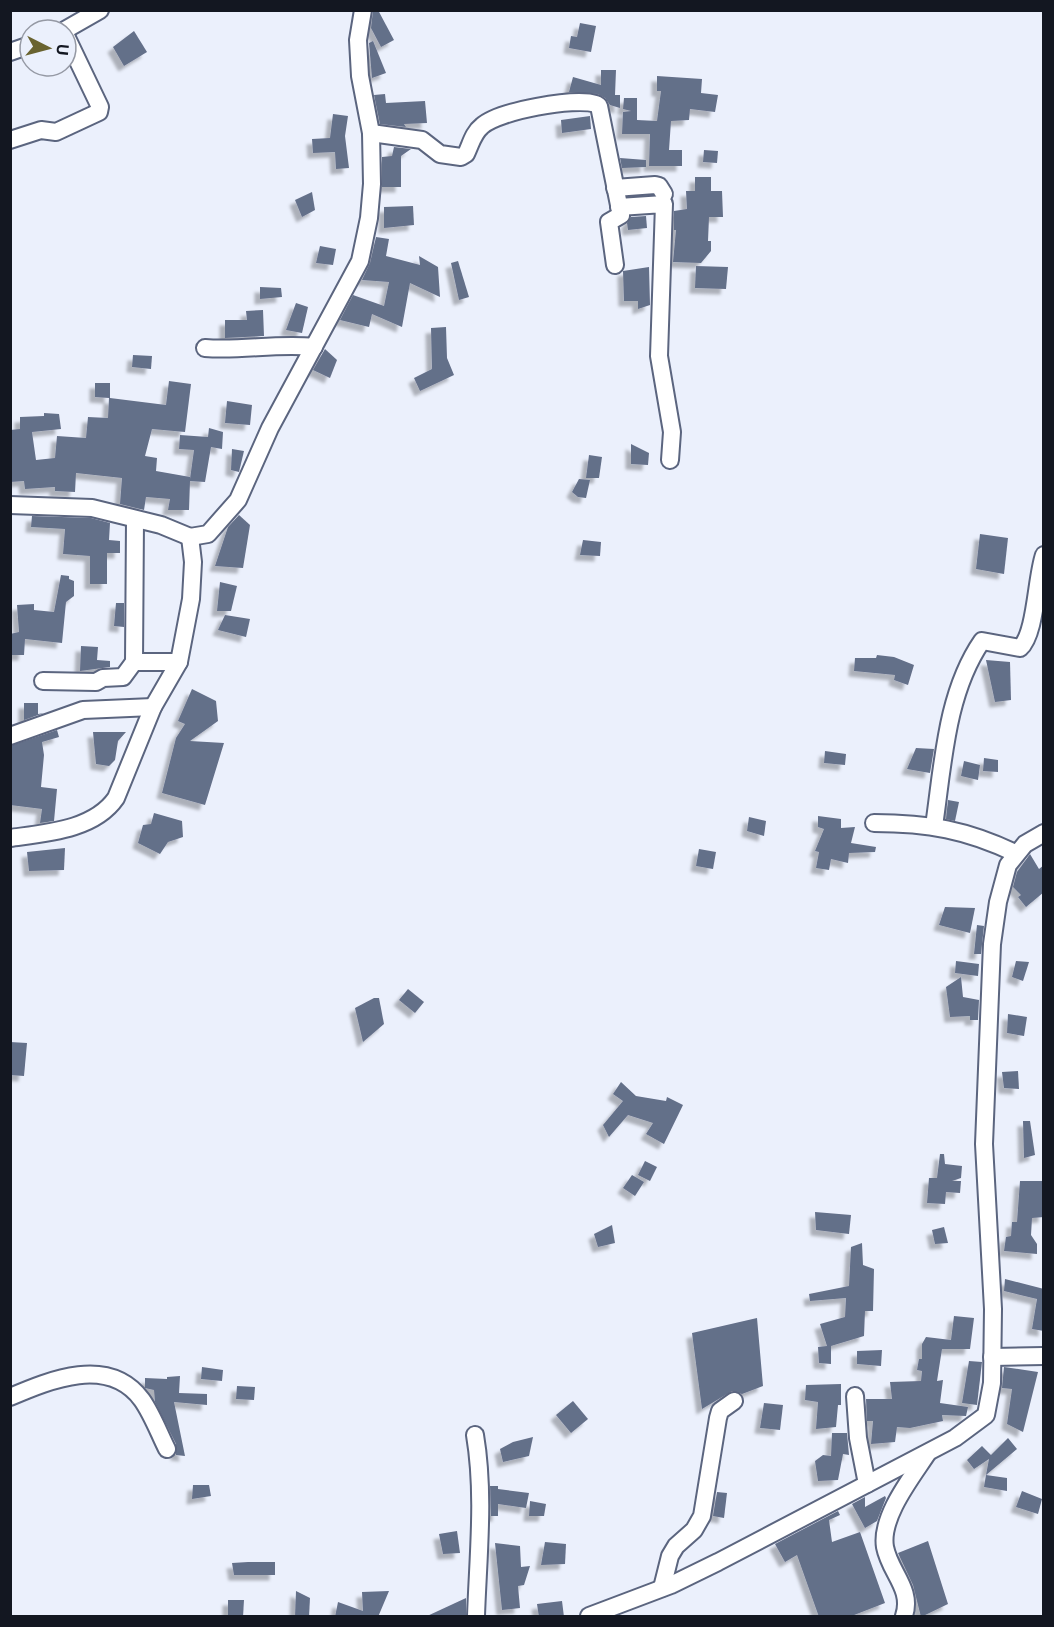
<svg xmlns="http://www.w3.org/2000/svg" width="1054" height="1627" font-family="'Public Sans',sans-serif">
	<defs>
		<filter id="shadow"><feDropShadow dx="-5.5" dy="5.5" stdDeviation="1.5" flood-color="#0004"/></filter>
	</defs>
	<rect width="100%" height="100%" fill="#ebf0fc"/>
	<g fill="#646f89" filter="url(#shadow)">
		<polygon points="373,10 378,10 394,40 381,47 371,28"/>
		<polygon points="580,23 596,26 591,52 569,48 571,36 577,37"/>
		<polygon points="134,31 147,52 124,66 113,47"/>
		<polygon points="373,41 386,73 372,78 369,43"/>
		<polygon points="601,70 616,70 615,95 620,95 620,108 610,105 605,98 598,94 569,92 573,77 601,85"/>
		<polygon points="657,76 702,79 701,93 718,95 715,112 690,109 689,120 671,121 669,150 682,150 682,166 649,166 650,134 622,134 623,112 631,111 623,109 624,98 637,98 637,120 657,121 661,91 657,91"/>
		<polygon points="385,94 386,103 425,101 427,123 404,124 406,127 380,124 374,95"/>
		<polygon points="333,114 348,116 345,136 349,168 336,169 335,152 313,153 312,139 330,138"/>
		<polygon points="590,116 591,129 562,133 561,120"/>
		<polygon points="394,147 411,149 401,156 401,187 382,187 382,157 392,156"/>
		<polygon points="704,150 718,151 717,163 703,162"/>
		<polygon points="620,158 646,160 646,167 622,168"/>
		<polygon points="695,177 711,177 711,191 722,191 723,217 709,217 708,241 711,241 711,251 701,263 673,262 676,230 674,230 674,211 687,209 686,191 695,191"/>
		<polygon points="312,192 315,210 302,217 295,200"/>
		<polygon points="413,206 414,225 384,228 384,207"/>
		<polygon points="646,216 647,228 628,230 627,223 631,217"/>
		<polygon points="376,237 389,239 386,256 420,265 419,256 438,267 440,297 410,283 402,327 372,314 369,327 340,320 353,295 384,306 389,282 362,280 370,263"/>
		<polygon points="320,246 336,249 333,265 316,263"/>
		<polygon points="458,261 469,297 459,300 451,263"/>
		<polygon points="696,266 728,267 726,289 695,288"/>
		<polygon points="649,267 650,305 638,309 638,301 624,301 623,271"/>
		<polygon points="260,287 281,288 282,297 260,299"/>
		<polygon points="296,303 308,307 302,333 286,330"/>
		<polygon points="263,310 264,336 225,338 225,320 247,320 246,311"/>
		<polygon points="446,327 447,358 454,375 420,391 414,378 432,369 431,328"/>
		<polygon points="325,349 337,360 330,378 313,370"/>
		<polygon points="133,355 152,356 151,369 132,367"/>
		<polygon points="169,381 191,384 185,432 152,429 145,456 157,458 156,471 190,477 190,479 194,450 179,449 180,435 208,437 209,428 223,432 222,449 211,447 205,482 190,481 189,510 168,510 170,499 146,497 144,510 120,504 122,478 76,473 75,492 55,491 55,487 25,489 24,481 10,482 10,430 20,429 20,417 44,416 44,413 59,414 61,429 32,432 36,460 55,458 57,436 86,438 88,417 108,418 109,398 95,397 95,383 110,383 110,398 166,405"/>
		<polygon points="227,401 252,405 250,425 225,423"/>
		<polygon points="631,444 649,453 648,465 631,464"/>
		<polygon points="232,449 244,451 239,472 231,470"/>
		<polygon points="589,455 602,457 599,478 586,478"/>
		<polygon points="579,479 590,480 586,498 578,497 572,492"/>
		<polygon points="239,515 250,525 243,568 215,566 228,527"/>
		<polygon points="32,516 91,518 110,523 109,540 120,541 120,553 107,553 107,584 90,584 90,556 63,554 65,529 31,527"/>
		<polygon points="980,534 1008,538 1004,574 976,569"/>
		<polygon points="583,540 601,542 600,556 580,555"/>
		<polygon points="61,575 69,576 69,579 74,581 74,596 66,602 62,643 25,639 24,655 10,655 10,634 19,632 17,605 34,604 34,610 54,612"/>
		<polygon points="220,582 237,586 231,611 217,611"/>
		<polygon points="116,603 124,603 124,627 114,626"/>
		<polygon points="225,615 250,619 246,637 218,630"/>
		<polygon points="81,646 98,647 97,660 110,661 110,667 80,671"/>
		<polygon points="877,655 894,657 914,665 908,685 894,680 895,675 854,671 855,658 876,658"/>
		<polygon points="986,660 1010,662 1011,700 995,702"/>
		<polygon points="192,689 216,701 218,721 190,741 224,743 205,805 162,793 176,738 185,724 178,721"/>
		<polygon points="24,703 38,703 38,714 44,713 24,720"/>
		<polygon points="57,730 59,737 42,742 44,755 41,787 57,789 54,821 40,823 42,809 10,805 10,746"/>
		<polygon points="93,732 126,732 118,741 115,760 109,766 96,764"/>
		<polygon points="916,748 934,749 930,773 907,769"/>
		<polygon points="825,751 846,754 845,765 824,763"/>
		<polygon points="984,758 998,760 998,772 983,771"/>
		<polygon points="964,761 980,765 978,780 961,776"/>
		<polygon points="948,800 959,802 955,821 946,819"/>
		<polygon points="154,813 182,821 183,837 168,842 160,854 138,843 143,825 151,824"/>
		<polygon points="818,816 841,819 841,828 855,827 851,843 876,847 875,852 849,853 848,863 831,859 829,870 816,868 819,852 815,851 824,829 818,827"/>
		<polygon points="749,817 766,821 764,836 747,831"/>
		<polygon points="65,848 64,870 29,871 27,852"/>
		<polygon points="699,849 716,852 713,869 696,866"/>
		<polygon points="1030,854 1039,869 1044,865 1044,892 1026,907 1018,897 1021,895 1013,887 1017,872"/>
		<polygon points="945,907 975,908 970,933 939,925"/>
		<polygon points="977,925 984,926 981,954 974,954"/>
		<polygon points="956,961 979,964 978,976 955,973"/>
		<polygon points="1016,961 1029,962 1023,981 1012,977"/>
		<polygon points="961,977 963,997 979,1000 978,1020 970,1020 970,1016 950,1017 946,987"/>
		<polygon points="408,989 424,1002 415,1013 399,1000"/>
		<polygon points="374,998 379,998 384,1024 363,1042 355,1008"/>
		<polygon points="1008,1014 1027,1017 1024,1036 1007,1033"/>
		<polygon points="10,1042 27,1043 24,1076 10,1075"/>
		<polygon points="1018,1071 1019,1089 1004,1088 1002,1072"/>
		<polygon points="621,1082 636,1096 666,1101 667,1097 683,1105 664,1144 646,1134 653,1123 628,1115 609,1137 603,1125 623,1101 613,1094"/>
		<polygon points="1023,1121 1030,1121 1035,1155 1024,1158"/>
		<polygon points="940,1154 944,1154 945,1164 962,1166 961,1178 952,1181 961,1181 960,1193 946,1192 945,1204 927,1203 929,1178 937,1178"/>
		<polygon points="645,1161 657,1167 650,1181 638,1175"/>
		<polygon points="632,1175 644,1182 635,1196 623,1188"/>
		<polygon points="1020,1181 1044,1181 1044,1217 1032,1218 1031,1235 1037,1244 1037,1254 1004,1251 1006,1237 1011,1236 1012,1222 1017,1222"/>
		<polygon points="815,1212 851,1215 849,1234 816,1230"/>
		<polygon points="612,1225 615,1243 598,1247 594,1234"/>
		<polygon points="944,1227 948,1243 935,1244 932,1230"/>
		<polygon points="862,1243 863,1265 874,1269 873,1311 865,1311 864,1336 831,1346 831,1364 819,1363 818,1347 827,1346 820,1324 845,1317 846,1298 810,1301 809,1294 849,1286 851,1247"/>
		<polygon points="1005,1279 1044,1289 1044,1331 1032,1329 1037,1299 1004,1291"/>
		<polygon points="954,1316 974,1318 970,1349 942,1349 937,1381 943,1380 940,1403 968,1407 966,1416 942,1415 943,1421 910,1428 897,1427 895,1442 871,1444 873,1421 867,1421 866,1399 892,1399 890,1382 921,1381 922,1371 917,1370 919,1359 922,1359 922,1344 926,1337 951,1340"/>
		<polygon points="757,1318 763,1386 742,1394 732,1391 702,1409 692,1333"/>
		<polygon points="882,1350 881,1366 857,1364 857,1351"/>
		<polygon points="969,1361 982,1362 977,1405 962,1403"/>
		<polygon points="202,1367 223,1370 222,1381 201,1379"/>
		<polygon points="1004,1367 1038,1372 1023,1432 1007,1424 1012,1389 1002,1388"/>
		<polygon points="180,1376 179,1393 207,1394 207,1405 174,1402 185,1456 176,1455 176,1444 155,1402 154,1390 145,1388 145,1378 167,1379 167,1377"/>
		<polygon points="841,1384 841,1405 838,1405 836,1427 816,1429 818,1402 805,1400 806,1385"/>
		<polygon points="237,1386 255,1387 254,1400 236,1399"/>
		<polygon points="573,1401 588,1419 571,1433 556,1415"/>
		<polygon points="764,1403 783,1405 780,1430 760,1428"/>
		<polygon points="832,1433 847,1433 849,1455 843,1454 838,1480 818,1481 815,1461 823,1455 831,1456"/>
		<polygon points="533,1437 529,1456 503,1462 500,1449 513,1442"/>
		<polygon points="1008,1438 1017,1449 986,1475 989,1459 974,1469 967,1460 982,1446 991,1455"/>
		<polygon points="986,1475 1007,1478 1007,1491 984,1487"/>
		<polygon points="193,1485 209,1485 211,1496 192,1499"/>
		<polygon points="490,1486 498,1486 498,1489 529,1493 526,1508 498,1504 498,1516 491,1516"/>
		<polygon points="1022,1491 1042,1499 1038,1514 1016,1507"/>
		<polygon points="717,1492 727,1493 724,1518 713,1516"/>
		<polygon points="885,1496 886,1498 877,1521 865,1528 852,1504 865,1497 865,1507"/>
		<polygon points="530,1501 546,1504 544,1516 529,1516"/>
		<polygon points="838,1511 840,1515 829,1520 832,1542 860,1532 885,1603 849,1617 819,1617 797,1555 785,1562 775,1544"/>
		<polygon points="457,1531 460,1553 443,1554 439,1534"/>
		<polygon points="928,1541 948,1604 921,1617 913,1585 898,1553"/>
		<polygon points="545,1542 566,1544 565,1564 541,1565"/>
		<polygon points="495,1543 520,1546 521,1567 530,1566 524,1585 518,1586 520,1608 502,1610"/>
		<polygon points="248,1562 275,1562 275,1575 234,1575 232,1563"/>
		<polygon points="296,1591 310,1598 309,1617 295,1617"/>
		<polygon points="389,1591 378,1617 335,1617 338,1602 363,1611 362,1592"/>
		<polygon points="466,1598 466,1617 425,1617"/>
		<polygon points="228,1600 244,1600 243,1617 228,1617"/>
		<polygon points="562,1601 564,1617 539,1617 537,1604"/>
	</g>
	<g fill="none" stroke-linecap="round" stroke-linejoin="round">
		<defs>
			<g id="minor">
				<polyline points="65,30 100,10"/>
				<polyline points="10,52 30,45"/>
				<path d="M371,133L422,140L440,154L461,157L466,154C471,144 473,133 482,126C498,111 575,97 596,104L599,106L621,215L609,222L615,265"/>
				<polyline points="10,140 41,130 56,132 99,112 100,107 66,36"/>
				<polyline points="615,188 655,185 659,186 664,194"/>
				<polyline points="619,207 664,204 659,356 672,432 670,460"/>
				<path d="M205,348C242,351 277,343 314,347"/>
				<polyline points="10,505 92,508 161,525 190,537"/>
				<polyline points="134,662 135,520"/>
				<polyline points="43,681 96,682 103,678 123,677 134,662 179,662"/>
				<polyline points="10,736 83,710 153,707"/>
				<path d="M874,823C928,823 967,830 1015,853"/>
				<path d="M934,826C943,765 946,693 982,641L1020,648C1036,634 1036,578 1044,555"/>
				<path d="M10,838C46,833 94,830 116,798L153,707L179,662L191,599L193,562L190,537L208,534L238,500L270,428L360,261L369,218L372,184L371,133L360,76L358,40L363,10"/>
				<polyline points="992,1357 1044,1356"/>
				<polyline points="855,1396 858,1438 867,1484"/>
				<path d="M10,1397C50,1380 109,1355 142,1400C152,1414 159,1433 167,1449"/>
				<path d="M475,1435C485,1494 478,1557 476,1616"/>
				<polyline points="662,1588 670,1556 676,1546 694,1530 702,1516 718,1418 720,1411 734,1401"/>
				<polyline points="589,1616 671,1585 718,1562 955,1438 986,1415 992,1383 993,1309 984,1144 992,944 998,902 1008,865 1025,844 1044,833"/>
				<path d="M904,1616C913,1589 890,1573 885,1547C880,1517 912,1477 927,1454"/>
			</g>
		</defs>
		<use href="#minor" stroke="#5b657f" stroke-width="20"/>
		<use href="#minor" stroke="#fff" stroke-width="16"/>
	</g>
	<rect width="1054" height="1627" fill="none" stroke="#131721" stroke-width="24"/>
	<g transform="translate(48 48) rotate(96)"><circle r="28" fill="#ebf0fc" stroke="#9599a4" stroke-width="1.5"/>
	<path d="M0-4.5L10 22L0 15L-10 22Z" fill="#696330"/>
	<text y="-9" font-size="16" font-weight="bold" text-anchor="middle" fill="#131721">U</text>
	</g>
</svg>
